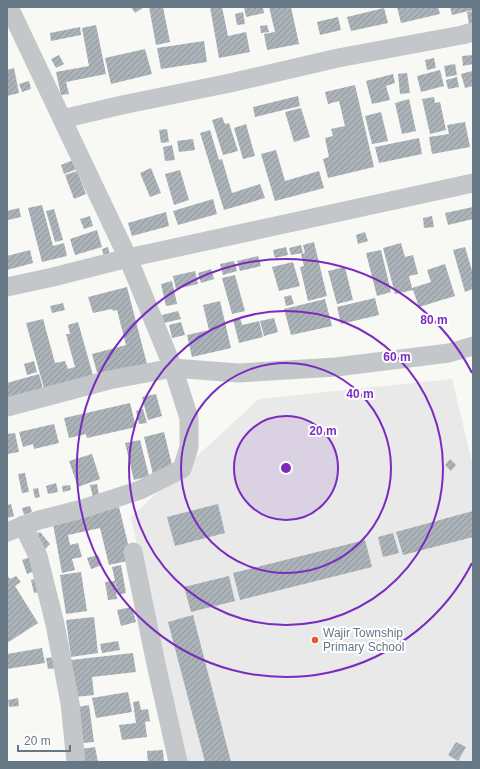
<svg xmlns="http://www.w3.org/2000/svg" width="480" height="769" font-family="Helvetica,sans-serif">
	<defs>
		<pattern id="building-hatch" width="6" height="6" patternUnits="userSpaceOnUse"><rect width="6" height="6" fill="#abb3b9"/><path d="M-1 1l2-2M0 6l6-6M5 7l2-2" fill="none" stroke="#8f969c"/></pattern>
	</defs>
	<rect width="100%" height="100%" fill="#f8f8f5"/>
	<polygon fill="#e8e9e8" points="452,379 473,466 473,762 183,762 131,517 259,399"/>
	<g fill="url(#building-hatch)">
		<polygon points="131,7 144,7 135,13"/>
		<polygon points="149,7 163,7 170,42 156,45"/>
		<polygon points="210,7 222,7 228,36 246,32 250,52 219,58"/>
		<polygon points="244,7 263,7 264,13 246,17"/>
		<polygon points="269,7 291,7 299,44 267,50 264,34 275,32"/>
		<polygon points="397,7 438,7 440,14 401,23"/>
		<polygon points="450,7 473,7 473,10 452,15"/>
		<polygon points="384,8 388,23 351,31 347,17"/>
		<polygon points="473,11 473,23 469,24 467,12"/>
		<polygon points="243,12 245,24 237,25 235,14"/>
		<polygon points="338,17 341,30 320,35 317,22"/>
		<polygon points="96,25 106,74 66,82 69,94 61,95 56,72 89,66 82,28"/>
		<polygon points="267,25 269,32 261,33 260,26"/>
		<polygon points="80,27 81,35 51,41 50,33"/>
		<polygon points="204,41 207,62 161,69 157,48"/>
		<polygon points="145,49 152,74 111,84 105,58"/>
		<polygon points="59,55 64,64 56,68 51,59"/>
		<polygon points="473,55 473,64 463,66 462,56"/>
		<polygon points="434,58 436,68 427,70 425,60"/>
		<polygon points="455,64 457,75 446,77 444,66"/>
		<polygon points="14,68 19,93 7,96 7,70"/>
		<polygon points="440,70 444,86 421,92 417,76"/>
		<polygon points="472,71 473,75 473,86 465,88 461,74"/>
		<polygon points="407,73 410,93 400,94 398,74"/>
		<polygon points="393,74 395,83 386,86 390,100 372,104 366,81"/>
		<polygon points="457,77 459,87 448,89 446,80"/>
		<polygon points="29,81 31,89 22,92 19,84"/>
		<polygon points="355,85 374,167 328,178 323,159 329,157 325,138 333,136 331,129 345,126 339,101 328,104 325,92"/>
		<polygon points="298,96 300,106 255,117 253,107"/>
		<polygon points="434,97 435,103 440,102 446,130 430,134 422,99"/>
		<polygon points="409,99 416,131 402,134 395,103"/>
		<polygon points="301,108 310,137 294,142 285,112"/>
		<polygon points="381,112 388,141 372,144 365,116"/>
		<polygon points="222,117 225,124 229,123 238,151 223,155 212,120"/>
		<polygon points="465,122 470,147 432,154 429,137 449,134 447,125"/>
		<polygon points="246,124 255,156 243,159 234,128"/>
		<polygon points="167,129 169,142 161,143 159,130"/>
		<polygon points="210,130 219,160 222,159 232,193 260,184 265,198 224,210 200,133"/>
		<polygon points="419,138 422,154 379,163 375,147"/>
		<polygon points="193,139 195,150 179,152 177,141"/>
		<polygon points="172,145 175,160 165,161 163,147"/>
		<polygon points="276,150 285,181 319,171 324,188 275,201 261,154"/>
		<polygon points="73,160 77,169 64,174 61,165"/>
		<polygon points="151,168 161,193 150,197 140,173"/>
		<polygon points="180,170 189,200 174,205 165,174"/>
		<polygon points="77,171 86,194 74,199 65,175"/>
		<polygon points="213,199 217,214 178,225 173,211"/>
		<polygon points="42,205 53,246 64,243 67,256 42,262 28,208"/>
		<polygon points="473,207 473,219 448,225 445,213"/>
		<polygon points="19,208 21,217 8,220 7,211"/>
		<polygon points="54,209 63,240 55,242 46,211"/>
		<polygon points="166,212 169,226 132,236 128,223"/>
		<polygon points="90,216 93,226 84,229 80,219"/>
		<polygon points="432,216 434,227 424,228 423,218"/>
		<polygon points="97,230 102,247 75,255 70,239"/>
		<polygon points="365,232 368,241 358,244 356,235"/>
		<polygon points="314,242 327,296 308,301 300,267 304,266 301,254 305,253 303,245"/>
		<polygon points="401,243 405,257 413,255 418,274 409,276 412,288 431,282 427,270 445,264 455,296 419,307 413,290 395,294 383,248"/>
		<polygon points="301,245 303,253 291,255 289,248"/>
		<polygon points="108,247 110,255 104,257 102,249"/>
		<polygon points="286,247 288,255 275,258 273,250"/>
		<polygon points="465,247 473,274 473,289 465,292 453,250"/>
		<polygon points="30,250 33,263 7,270 7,256"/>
		<polygon points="381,250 391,292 377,296 366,253"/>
		<polygon points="258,256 261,266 240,271 237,261"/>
		<polygon points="234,261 237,271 223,275 220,264"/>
		<polygon points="293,262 300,286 279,291 272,267"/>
		<polygon points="345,267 353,300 337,304 328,271"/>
		<polygon points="211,269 214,279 201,283 198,273"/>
		<polygon points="195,271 198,284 176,289 173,276"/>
		<polygon points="235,275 245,311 232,314 222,278"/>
		<polygon points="172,281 177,304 166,306 161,284"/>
		<polygon points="127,287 147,364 98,376 92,354 126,345 117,310 113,311 112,309 93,313 88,297"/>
		<polygon points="291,295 294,304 286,306 284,297"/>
		<polygon points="375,298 379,315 341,324 337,307"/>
		<polygon points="325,299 332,326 291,335 284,309"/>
		<polygon points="220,301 231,348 192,357 187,335 209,330 203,305"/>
		<polygon points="63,303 65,310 52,313 50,306"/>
		<polygon points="178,311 181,319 164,323 162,315"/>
		<polygon points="240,318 242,325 259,321 263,337 239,343 233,319"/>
		<polygon points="274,318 278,332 264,336 260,321"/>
		<polygon points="43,319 55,363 65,361 68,369 75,367 66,334 70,334 68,325 78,322 94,379 45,392 26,323"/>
		<polygon points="181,322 185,335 172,338 169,325"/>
		<polygon points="34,361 37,372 27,375 24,364"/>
		<polygon points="39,374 43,389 7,398 7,383"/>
		<polygon points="156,394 162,416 148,420 142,397"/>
		<polygon points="130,403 136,427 87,438 86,434 69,438 64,418"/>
		<polygon points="143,409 147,423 139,424 136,411"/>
		<polygon points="54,424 59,443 34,449 33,444 23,447 19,432"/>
		<polygon points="164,432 173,469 153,474 144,437"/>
		<polygon points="15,433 19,452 7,454 7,434"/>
		<polygon points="140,440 149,476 134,480 125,443"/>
		<polygon points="92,454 100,479 78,487 69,461"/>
		<polygon points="450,459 456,465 451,471 445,465"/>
		<polygon points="25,473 29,492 22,493 18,474"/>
		<polygon points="56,483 58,492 48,494 46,486"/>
		<polygon points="97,484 99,495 93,497 90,485"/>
		<polygon points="70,485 71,490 63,492 62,486"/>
		<polygon points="38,488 40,497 35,498 33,489"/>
		<polygon points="11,504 14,516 7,518 7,505"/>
		<polygon points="218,504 225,533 175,546 167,517"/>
		<polygon points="30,506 32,512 24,515 22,508"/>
		<polygon points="119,507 132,560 109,565 100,528 68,535 70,545 78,543 82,557 72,559 75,570 62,573 53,524"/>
		<polygon points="473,511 473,537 403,555 396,532"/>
		<polygon points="40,532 50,544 44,550 33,536"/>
		<polygon points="393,533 399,553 383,557 378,537"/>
		<polygon points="365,540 372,567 240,600 233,573"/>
		<polygon points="98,555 102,565 91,569 87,558"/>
		<polygon points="30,557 35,571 27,574 22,560"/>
		<polygon points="121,565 126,593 118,595 112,567"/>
		<polygon points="81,572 87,611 66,614 60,575"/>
		<polygon points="7,575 10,579 16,576 21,582 15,586 38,623 7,643"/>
		<polygon points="229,576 235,601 191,612 184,587"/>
		<polygon points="39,578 41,592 34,593 31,580"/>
		<polygon points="115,581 117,599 108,600 105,582"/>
		<polygon points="132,607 136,622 121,626 117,610"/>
		<polygon points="193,615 231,762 205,762 168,622"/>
		<polygon points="94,617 98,653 71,657 66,620"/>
		<polygon points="118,641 120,650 102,653 100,644"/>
		<polygon points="42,648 45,663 7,669 7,654"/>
		<polygon points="133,653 136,672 92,677 94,695 75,697 71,660"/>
		<polygon points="55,657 57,668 48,669 46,658"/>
		<polygon points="128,692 132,712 96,718 92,698"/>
		<polygon points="18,698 19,706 9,707 8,700"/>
		<polygon points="139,701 141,710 148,709 150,721 145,722 147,737 122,740 119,725 136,723 133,702"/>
		<polygon points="89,705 94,742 83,743 77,707"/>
		<polygon points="456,742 466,747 458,761 448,755"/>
		<polygon points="95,747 98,762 83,762 81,749"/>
		<polygon points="163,750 164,762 148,762 147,751"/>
	</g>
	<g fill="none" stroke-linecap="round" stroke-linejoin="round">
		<g stroke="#c3c7ca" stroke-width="19">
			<polyline points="62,119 122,105 230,83 338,58 462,35 473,32"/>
			<polyline points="7,287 53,277 128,258 473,183"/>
			<polyline points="7,407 109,380 173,368 238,373 336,367 449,353 473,346"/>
			<polyline points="23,525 38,556 55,624 70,703 76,762"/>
			<polyline points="7,532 39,520 82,509 140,490 182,469 189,447 189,418 173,368 128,258 9,7"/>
			<polyline points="133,552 156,664 178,762"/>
		</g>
	</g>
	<circle cx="286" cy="468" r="52" fill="#7b2cbf" fill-opacity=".12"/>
	<g fill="none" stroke="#7b2cbf" stroke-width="2">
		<circle cx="286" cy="468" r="52"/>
		<circle cx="286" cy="468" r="105"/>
		<circle cx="286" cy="468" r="157"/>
		<path d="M472 563A209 209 0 1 1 472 373"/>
	</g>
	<circle fill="#e45c28" stroke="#fff" stroke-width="1.5" cx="315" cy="640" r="4"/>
	<g text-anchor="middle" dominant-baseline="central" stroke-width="4" stroke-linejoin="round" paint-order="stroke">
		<g font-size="12" fill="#667786" stroke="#fff" text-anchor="start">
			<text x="323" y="633">Wajir Township<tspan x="323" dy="14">Primary School</tspan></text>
		</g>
	</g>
	<circle cx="286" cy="468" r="6" fill="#7b2cbf" stroke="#fff" stroke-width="2"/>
	<g font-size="12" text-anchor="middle" font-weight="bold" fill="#7b2cbf" stroke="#fff" stroke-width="4" stroke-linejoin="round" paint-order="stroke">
		<text x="434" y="324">80 m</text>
		<text x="397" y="361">60 m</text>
		<text x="360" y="398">40 m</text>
		<text x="323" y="435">20 m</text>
	</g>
	<rect width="480" height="769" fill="none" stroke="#667786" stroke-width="16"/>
	<path d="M18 745v6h52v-6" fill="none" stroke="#667786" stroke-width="2"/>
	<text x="24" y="745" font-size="12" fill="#667786" stroke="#ffffff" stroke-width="3" paint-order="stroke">20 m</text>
</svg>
